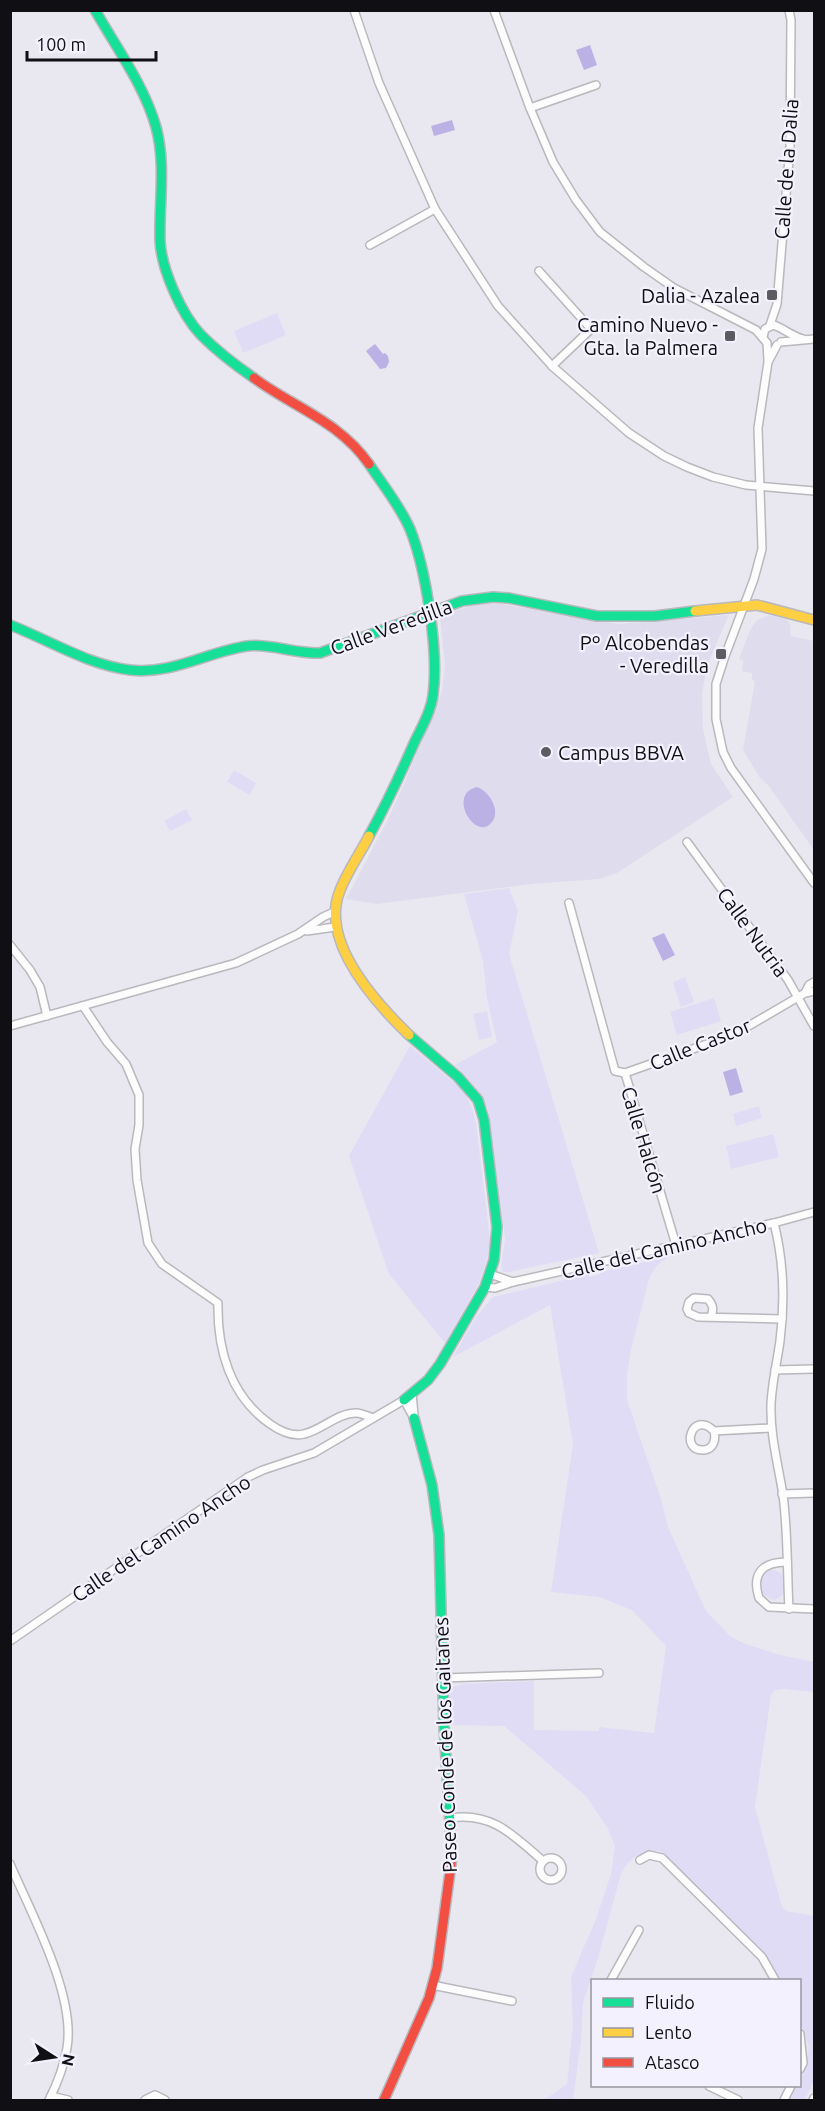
<svg xmlns="http://www.w3.org/2000/svg" width="825" height="2111" font-family="Ubuntu,sans-serif">
	<rect width="100%" height="100%" fill="#e9e8f0"/>
	<g fill="#dfdded">
		<polygon points="481,603 501,604 619,624 729,615 708,663 702,693 703,729 711,764 733,797 617,873 599,879 532,884 377,904 346,899 387,821 404,784 442,691 445,665 440,618 444,614"/>
		<polygon points="769,615 786,619 790,624 791,636 814,641 814,850 768,785 760,778 743,750 755,681 752,680 752,673 742,671 743,660 739,659 750,630 757,620"/>
	</g>
	<g fill="#e0dcf6">
		<polygon points="277,313 286,335 243,353 234,331"/>
		<polygon points="234,770 256,783 250,795 227,782"/>
		<polygon points="186,809 192,820 170,831 164,821"/>
		<path d="M509,888L518,911L509,954L599,1253L509,1272H503L501,1267L505,1239L488,1109C481,1091 469,1079 455,1065L497,1042L487,999L483,961L464,894Z"/>
		<polygon points="685,977 694,1002 681,1007 673,982"/>
		<polygon points="714,998 721,1021 677,1035 670,1012"/>
		<polygon points="487,1011 492,1037 479,1040 473,1014"/>
		<polygon points="410,1046 463,1090 472,1108 476,1123 490,1240 487,1260 479,1283 445,1343 389,1274 349,1156"/>
		<polygon points="759,1106 762,1118 736,1126 733,1114"/>
		<polygon points="773,1134 779,1157 731,1169 726,1146"/>
		<path d="M672,1256C660,1262 654,1266 649,1279L631,1350L627,1375V1400L661,1499L668,1527L706,1611L730,1636L743,1643L780,1655L814,1662V1692L784,1689L775,1690L771,1695L755,1807L782,1907L786,1911L814,1916V2080L805,2100H790L797,2086H800V2080L806,2066L809,2046L800,2021V1980H779L766,1955L660,1851C639,1852 632,1855 621,1874L598,1958L583,2003L581,2041L573,2100H544L567,2084L573,2024L571,1977L596,1919L611,1874L615,1846L608,1829L586,1796L504,1726L451,1725L449,1696L452,1687L463,1684L534,1681V1730L599,1731V1727L654,1733L666,1646L632,1610L599,1597L551,1592L573,1444L550,1305L453,1357L476,1317L493,1297L589,1274L590,1277L600,1274V1272Z"/>
		<path d="M770,1570C786,1570 787,1583 782,1596L774,1600L764,1596L761,1590L763,1575Z"/>
	</g>
	<g fill="#bbb1e5">
		<polygon points="590,45 597,65 584,70 576,50"/>
		<polygon points="452,120 455,130 434,136 431,126"/>
		<polygon points="375,344 383,354 385,353 388,356 389,362 386,368 380,369 366,351"/>
		<path d="M477,787C489,791 501,810 492,822C476,843 446,794 477,787Z"/>
		<polygon points="664,933 675,955 663,961 652,938"/>
		<polygon points="736,1068 743,1092 730,1096 723,1072"/>
	</g>
	<g fill="none" stroke-linecap="round" stroke-linejoin="round">
		<defs>
			<g id="street">
				<polyline points="354,10 379,83 435,209 498,306 552,366 629,433 664,456 687,467 713,477 746,485 814,491"/>
				<polyline points="494,10 530,108 553,162 576,200 600,232 644,267 674,288 756,330 767,343 768,360"/>
				<polyline points="530,108 596,85"/>
				<polyline points="370,245 435,209"/>
				<polyline points="539,271 591,329 552,366"/>
				<polyline points="770,325 777,304 790,147 791,20 789,10"/>
				<path d="M763,337L765,329L773,325C782,327 791,336 803,339"/>
				<polyline points="781,342 814,339"/>
				<polyline points="777,345 768,362 758,428 762,549 754,579 725,656 716,684 716,719 723,752 731,768 814,883"/>
				<polyline points="687,842 788,980 814,1026"/>
				<polyline points="569,903 615,1071 625,1073 676,1245"/>
				<polyline points="307,931 335,927"/>
				<polyline points="10,945 30,970 40,987 47,1016"/>
				<polyline points="805,993 809,985 814,982"/>
				<path d="M83,1006L107,1042L126,1064L139,1095V1125L135,1149L137,1180L148,1243L162,1264L218,1303C217,1349 230,1396 270,1424C280,1431 292,1437 304,1434C322,1430 337,1413 356,1413C361,1413 368,1416 373,1418"/>
				<polyline points="10,1026 236,963 298,934 323,917 334,912"/>
				<polyline points="625,1073 735,1034 805,993 814,991"/>
				<path d="M774,1223C784,1262 785,1301 780,1341C777,1362 772,1383 771,1404C770,1435 778,1464 783,1495C788,1533 787,1571 789,1609"/>
				<polyline points="490,1274 513,1282"/>
				<polyline points="485,1287 495,1288 513,1282 774,1223 814,1212"/>
				<path d="M711,1317C714,1309 713,1305 708,1299L694,1298L689,1302L687,1309L689,1313L698,1317L782,1319"/>
				<polyline points="775,1370 814,1369"/>
				<polyline points="412,1393 414,1415"/>
				<path d="M714,1431C716,1439 714,1449 704,1450C679,1452 692,1409 714,1431L771,1428"/>
				<polyline points="782,1494 814,1493"/>
				<path d="M787,1562C763,1562 751,1573 759,1598L769,1607L814,1609"/>
				<polyline points="10,1641 248,1477 263,1470 314,1453 404,1400 414,1418"/>
				<polyline points="443,1678 599,1673"/>
				<path d="M451,1818C493,1812 514,1836 543,1861"/>
				<circle cx="551" cy="1869" r="11"/>
				<polyline points="640,1860 649,1855 662,1858 762,1957 775,1980"/>
				<path d="M10,1864C31,1913 76,1995 67,2048C64,2066 57,2084 49,2100"/>
				<polyline points="611,1980 639,1930"/>
				<polyline points="432,1985 512,2001"/>
				<polyline points="800,2034 803,2063 800,2069"/>
				<polyline points="709,2086 738,2100"/>
				<polyline points="51,2096 68,2100"/>
				<polyline points="145,2100 155,2095 165,2100"/>
				<polyline points="784,2100 791,2086"/>
				<polyline points="813,2100 814,2098"/>
			</g>
			<g id="fast">
				<path d="M95,10C116,47 144,85 156,127C166,164 159,202 160,240C161,268 181,314 201,335C217,351 235,365 254,378"/>
				<path d="M369,464C383,485 400,506 410,529C426,569 439,652 433,695C431,711 422,727 415,741C401,773 386,805 369,836"/>
				<path d="M10,625C49,640 88,665 130,670C172,675 207,652 247,646C268,643 297,654 320,653L462,601L493,597L508,598L597,616H655L695,611"/>
				<polyline points="404,1400 428,1380 440,1364 485,1287 494,1260 497,1227 484,1120 478,1100 458,1077 409,1035"/>
				<polyline points="414,1418 432,1485 439,1535 444,1726 452,1857"/>
			</g>
			<g id="slow">
				<polyline points="695,611 757,605 814,620"/>
				<path d="M369,836C360,854 346,873 339,893C321,943 376,1003 409,1035"/>
			</g>
			<g id="jam">
				<path d="M254,378C293,407 339,421 369,464"/>
				<polyline points="384,2100 429,1998 437,1968 452,1857"/>
			</g>
		</defs>
		<use href="#street" stroke="#b8b8bd" stroke-width="10"/>
		<use href="#fast" stroke="#b8b8bd" stroke-width="12"/>
		<use href="#slow" stroke="#b8b8bd" stroke-width="12"/>
		<use href="#jam" stroke="#b8b8bd" stroke-width="12"/>
		<use href="#street" stroke="#fcfcfd" stroke-width="7"/>
		<use href="#fast" stroke="#16e098" stroke-width="9"/>
		<use href="#slow" stroke="#ffcf43" stroke-width="9"/>
		<use href="#jam" stroke="#f24e42" stroke-width="9"/>
	</g>
	<g fill="#5c5b61" stroke="#f3f1fd" stroke-width="2">
		<rect x="766" y="289" width="12" height="12" rx="3"/>
		<rect x="724" y="330" width="12" height="12" rx="3"/>
		<rect x="715" y="648" width="12" height="12" rx="3"/>
		<circle cx="546" cy="752" r="6"/>
	</g>
	<g text-anchor="middle" dominant-baseline="central" stroke-width="4.5" stroke-linejoin="round" paint-order="stroke">
		<g font-size="20" fill="#100f14" stroke="#f3f1fd">
			<text transform="translate(786 169) rotate(-86)">Calle de la Dalia</text>
			<text transform="translate(391 627) rotate(-20)">Calle Veredilla</text>
			<text transform="translate(753 932) rotate(54)">Calle Nutria</text>
			<text transform="translate(700 1044) rotate(-22)">Calle Castor</text>
			<text transform="translate(644 1140) rotate(73)">Calle Halcón</text>
			<text transform="translate(664 1248) rotate(-13)">Calle del Camino Ancho</text>
			<text transform="translate(161 1538) rotate(-34)">Calle del Camino Ancho</text>
			<text transform="translate(445 1745) rotate(-92)">Paseo Conde de los Gaitanes</text>
		</g>
		<g font-size="20" fill="#100f14" stroke="#f3f1fd" text-anchor="end">
			<text x="760" y="295">Dalia - Azalea</text>
			<text x="718" y="324">Camino Nuevo -<tspan x="718" dy="23">Gta. la Palmera</tspan></text>
			<text x="709" y="642">Pº Alcobendas<tspan x="709" dy="23">- Veredilla</tspan></text>
			<text x="558" y="752" text-anchor="start">Campus BBVA</text>
		</g>
	</g>
	<rect width="825" height="2111" fill="none" stroke="#100f14" stroke-width="24"/>
	<rect x="591" y="1979" width="210" height="108" fill="#f3f1fd" stroke="#9897a0" stroke-width="1.5"/>
	<rect x="603" y="1998" width="30" height="9" fill="#16e098" stroke="#9897a0" stroke-width="1.5"/>
	<text x="645" y="2009" font-size="18" fill="#100f14">Fluido</text>
	<rect x="603" y="2028" width="30" height="9" fill="#ffcf43" stroke="#9897a0" stroke-width="1.5"/>
	<text x="645" y="2039" font-size="18" fill="#100f14">Lento</text>
	<rect x="603" y="2058" width="30" height="9" fill="#f24e42" stroke="#9897a0" stroke-width="1.5"/>
	<text x="645" y="2069" font-size="18" fill="#100f14">Atasco</text>
	<g transform="translate(54 2057) rotate(102)" stroke="#f3f1fd" stroke-width="4.5" paint-order="stroke">
	<path d="M0-4.5L10 22L0 15L-10 22Z" fill="#100f14"/>
	<text y="-9" font-size="16" font-weight="bold" text-anchor="middle" fill="#100f14">N</text>
	</g>
	<path d="M27 51v9h129v-9" fill="none" stroke="#100f14" stroke-width="3"/>
	<text x="36" y="51" font-size="18" fill="#100f14" stroke="#f3f1fd" stroke-width="4.5" paint-order="stroke">100 m</text>
</svg>
